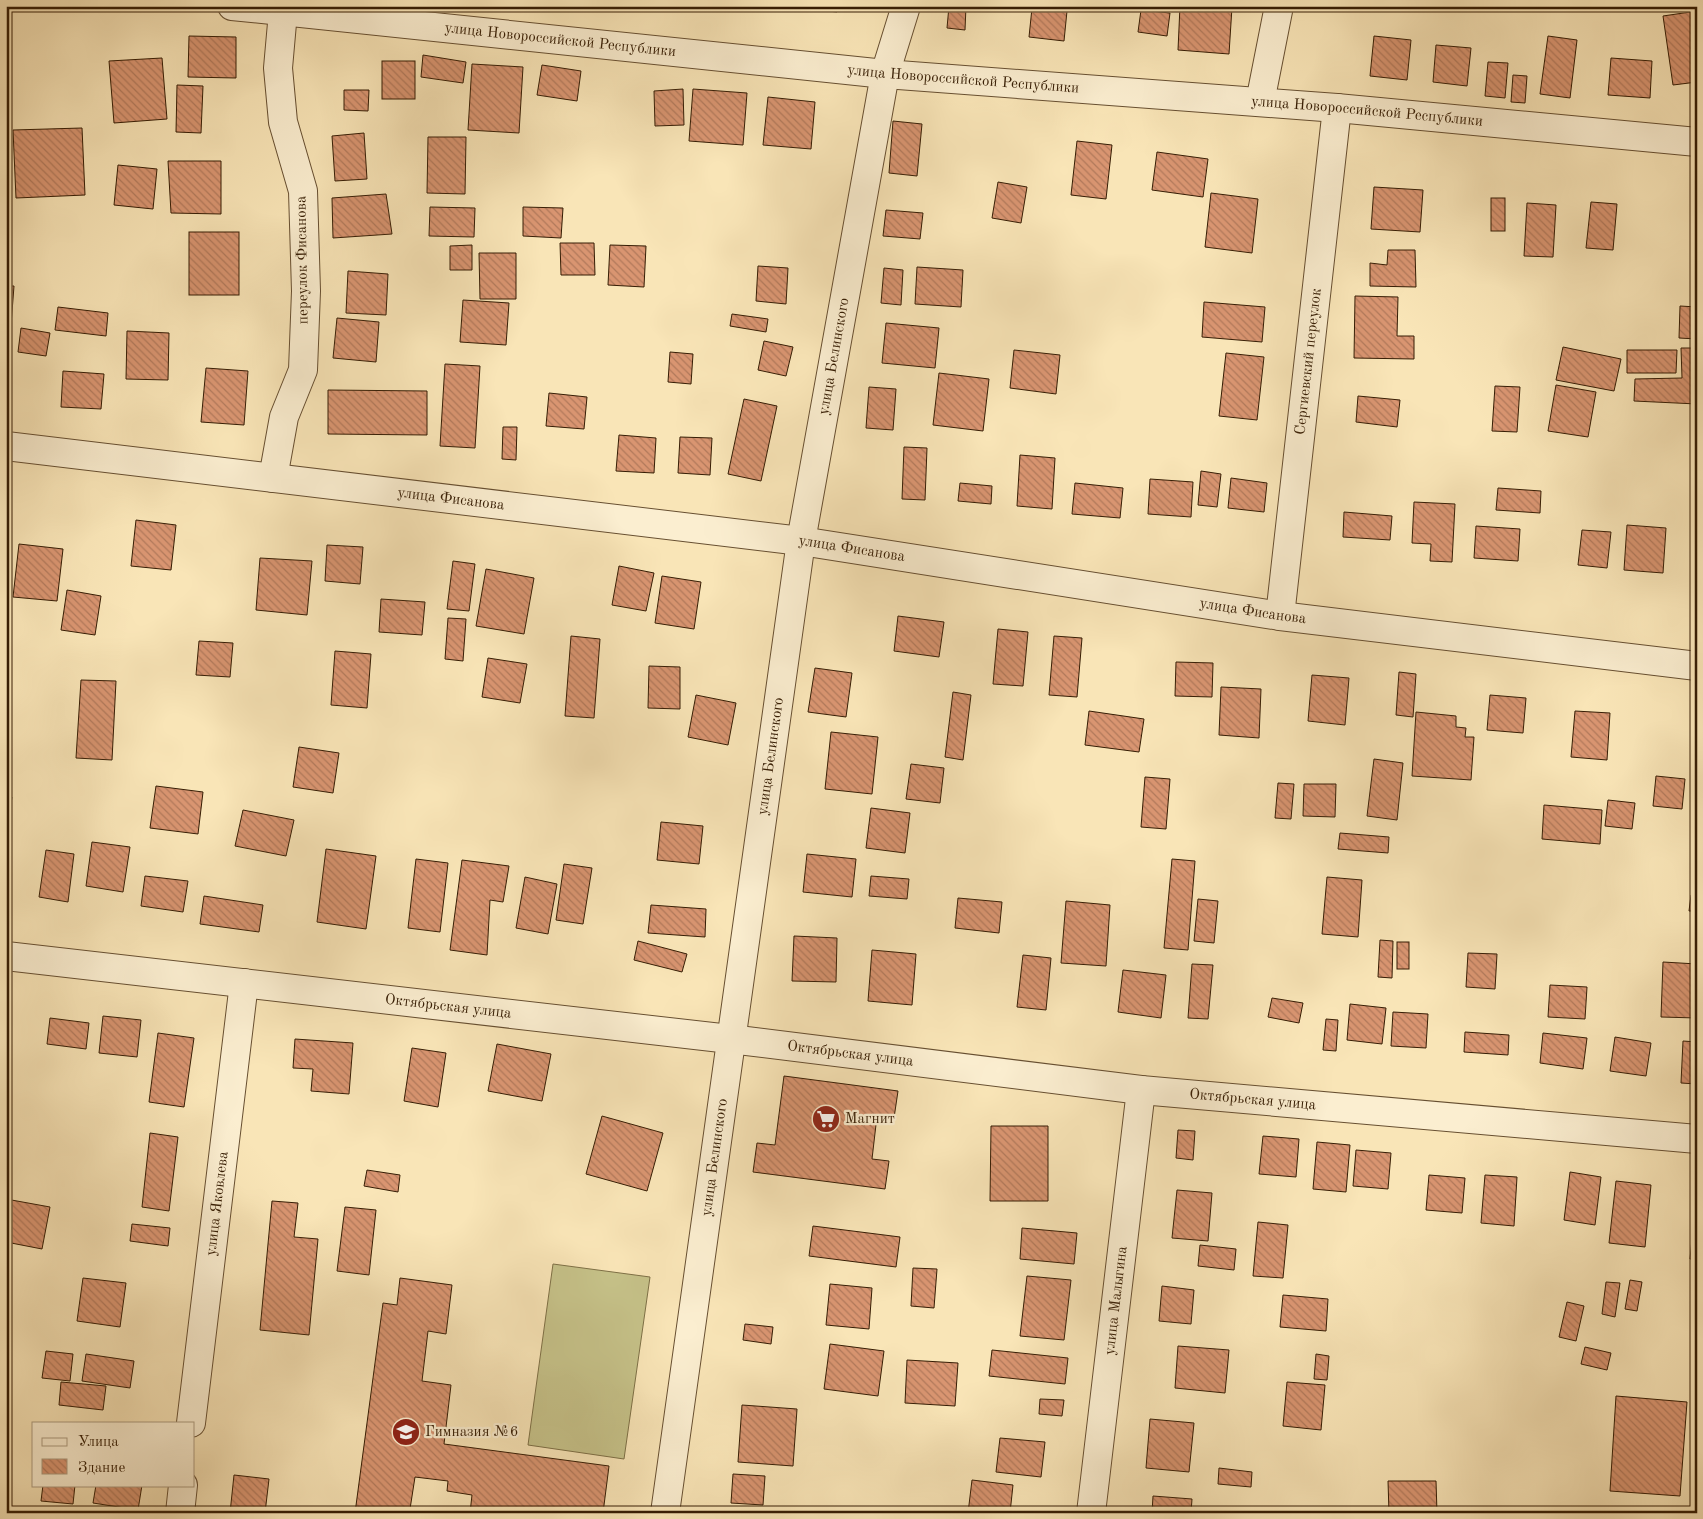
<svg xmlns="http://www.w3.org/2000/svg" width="1703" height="1519" font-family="'Old Standard TT',serif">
	<defs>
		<pattern id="building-back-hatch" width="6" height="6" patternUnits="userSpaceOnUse" patternTransform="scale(1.25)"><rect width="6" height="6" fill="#d99571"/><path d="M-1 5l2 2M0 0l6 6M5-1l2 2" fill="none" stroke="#b1795b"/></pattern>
	</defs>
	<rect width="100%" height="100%" fill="#f9e5b7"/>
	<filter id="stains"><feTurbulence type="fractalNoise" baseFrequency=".004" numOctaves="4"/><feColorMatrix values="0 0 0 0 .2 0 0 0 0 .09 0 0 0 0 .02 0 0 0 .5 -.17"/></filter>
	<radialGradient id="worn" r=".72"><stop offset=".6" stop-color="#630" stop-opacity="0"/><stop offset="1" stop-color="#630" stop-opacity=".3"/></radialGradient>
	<polygon fill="#c6c289" stroke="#7e7046" points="553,1264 650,1277 624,1459 528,1445"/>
	<g fill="url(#building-back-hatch)" stroke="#361d04">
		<polygon points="808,6 838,6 837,12 808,9"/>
		<polygon points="949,6 966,6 965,30 947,28"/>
		<polygon points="1180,6 1232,7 1229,54 1178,50"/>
		<polygon points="1032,8 1067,11 1064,41 1029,37"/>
		<polygon points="1141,10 1170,13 1167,36 1138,32"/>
		<polygon points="1697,11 1697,82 1673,85 1663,16"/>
		<polygon points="189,36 236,37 236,78 188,77"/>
		<polygon points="1374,36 1411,40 1407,80 1370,76"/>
		<polygon points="1548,36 1577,40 1570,98 1540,94"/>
		<polygon points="1436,45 1471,48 1467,86 1433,82"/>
		<polygon points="423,55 466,62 463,83 421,77"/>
		<polygon points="162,58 167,119 114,123 109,61"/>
		<polygon points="1611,58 1652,61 1650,98 1608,95"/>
		<rect x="382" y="61" width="33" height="38"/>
		<polygon points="1488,62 1508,63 1505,98 1485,96"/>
		<polygon points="472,64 523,67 519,133 468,130"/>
		<polygon points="542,65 581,71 577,101 537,95"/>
		<polygon points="1513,75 1527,76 1525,103 1511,102"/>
		<polygon points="177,85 203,86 201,133 176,132"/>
		<polygon points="683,89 684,125 655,126 654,91"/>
		<polygon points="693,89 747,93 743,145 689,141"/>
		<polygon points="344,90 369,90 368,111 344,110"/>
		<polygon points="768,97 815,102 811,149 763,145"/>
		<polygon points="893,121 922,124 917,176 889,173"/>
		<polygon points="82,128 85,195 16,198 13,130"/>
		<polygon points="364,133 367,179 335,181 332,136"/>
		<polygon points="428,137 466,137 465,194 427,193"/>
		<polygon points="1077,141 1112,145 1106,199 1071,195"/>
		<polygon points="1157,152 1208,159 1203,197 1152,190"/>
		<polygon points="168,161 221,161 221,214 171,213"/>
		<polygon points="118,165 157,169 153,209 114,205"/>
		<polygon points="998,182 1027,187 1021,223 992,218"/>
		<polygon points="1374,187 1423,190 1420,232 1371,229"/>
		<polygon points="1211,193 1258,199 1252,253 1205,247"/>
		<polygon points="386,194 392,234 333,238 332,198"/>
		<rect x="1491" y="198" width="14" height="33"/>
		<polygon points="1591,202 1617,204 1613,250 1586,248"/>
		<polygon points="1527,203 1556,205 1553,257 1524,256"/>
		<polygon points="430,207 475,208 474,237 429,236"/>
		<polygon points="523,207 563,208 561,238 523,236"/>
		<polygon points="886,210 923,213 920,239 883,236"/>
		<rect x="189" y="232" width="50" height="63"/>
		<polygon points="560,243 594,243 595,275 561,275"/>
		<polygon points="472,245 472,270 450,270 450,246"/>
		<polygon points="610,245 646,246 644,287 608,285"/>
		<polygon points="1388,250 1415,250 1416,287 1370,286 1370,263 1387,265"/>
		<polygon points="479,253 516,253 516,299 480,299"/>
		<polygon points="758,266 788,268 786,304 756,301"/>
		<polygon points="917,267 963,270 961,307 915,304"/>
		<polygon points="884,268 903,270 901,305 881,303"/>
		<polygon points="348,271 388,274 386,315 346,313"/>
		<polygon points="6,286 14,286 11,325 6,325"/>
		<polygon points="1355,296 1398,297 1397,336 1414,336 1414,359 1354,358"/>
		<polygon points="463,300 509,303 506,345 460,342"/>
		<polygon points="1204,302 1265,307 1262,342 1202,337"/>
		<polygon points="1680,306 1697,307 1697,339 1679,338"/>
		<polygon points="58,307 108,313 106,336 55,330"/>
		<polygon points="732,314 768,319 766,332 730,326"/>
		<polygon points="337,318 379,322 376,362 333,358"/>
		<polygon points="886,323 939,328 935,368 882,363"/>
		<polygon points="21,328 50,333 46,356 18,352"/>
		<polygon points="127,331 169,333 168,380 126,379"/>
		<polygon points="764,341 793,347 786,376 758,370"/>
		<polygon points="1563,347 1621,359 1614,391 1556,380"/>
		<polygon points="1681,348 1697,348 1697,404 1634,401 1635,379 1682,378"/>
		<polygon points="1014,350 1060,355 1056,394 1010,388"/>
		<polygon points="1627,350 1677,350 1676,373 1627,373"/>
		<polygon points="670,352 693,354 691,384 668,382"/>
		<polygon points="1226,353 1264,357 1257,420 1219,416"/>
		<polygon points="445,364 480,366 475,448 440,446"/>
		<polygon points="206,368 248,371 244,425 201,422"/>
		<polygon points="63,371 104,374 101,409 61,407"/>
		<polygon points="939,373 989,379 983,431 933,425"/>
		<polygon points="1556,385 1596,392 1588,437 1548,431"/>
		<polygon points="1495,386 1520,387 1517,432 1492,431"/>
		<polygon points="869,387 896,389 893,430 866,428"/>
		<polygon points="328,390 427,391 427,435 328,434"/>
		<polygon points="549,393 587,397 584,429 546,426"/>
		<polygon points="1358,396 1400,400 1397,427 1356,422"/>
		<polygon points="744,399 777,406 761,481 728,474"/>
		<polygon points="503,427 517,427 516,460 502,459"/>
		<polygon points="619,435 656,438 654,473 616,471"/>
		<polygon points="680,437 712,438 710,475 678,473"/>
		<polygon points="904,447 927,448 925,500 902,499"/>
		<polygon points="1020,455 1055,458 1052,509 1017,506"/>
		<polygon points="1201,471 1221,474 1217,507 1198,505"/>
		<polygon points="1231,478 1267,483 1264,512 1228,508"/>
		<polygon points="1150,479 1193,482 1191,517 1148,514"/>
		<polygon points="960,483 992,486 991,504 958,501"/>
		<polygon points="1075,483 1123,488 1120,518 1072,514"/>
		<polygon points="1498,488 1541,491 1540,513 1496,510"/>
		<polygon points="1414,502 1455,504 1452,562 1430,561 1431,544 1412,543"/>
		<polygon points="1344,512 1392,516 1390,540 1343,537"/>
		<polygon points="136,520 176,525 171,570 131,566"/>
		<polygon points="1627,525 1666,528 1663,573 1624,570"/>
		<polygon points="1476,526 1520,529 1518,561 1474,558"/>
		<polygon points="1582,530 1611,532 1607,568 1578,565"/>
		<polygon points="19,544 63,549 57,601 13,597"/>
		<polygon points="327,545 363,547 360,584 325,581"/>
		<polygon points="260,558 312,561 307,615 256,610"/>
		<polygon points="453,561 475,564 469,611 447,609"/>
		<polygon points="619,566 654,573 646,611 612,605"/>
		<polygon points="486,569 534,578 524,634 476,626"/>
		<polygon points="662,576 701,582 694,629 655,623"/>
		<polygon points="67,590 101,596 95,635 61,630"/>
		<polygon points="381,599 425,602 422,635 379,632"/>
		<polygon points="6,608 10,608 6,633"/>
		<polygon points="898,616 944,622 939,657 894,651"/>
		<polygon points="448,618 466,619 463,661 445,659"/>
		<polygon points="998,629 1028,632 1023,686 993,684"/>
		<polygon points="571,636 600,639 594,718 565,716"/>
		<polygon points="1054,636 1082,638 1077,697 1049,695"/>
		<polygon points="199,641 233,643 230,677 196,675"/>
		<polygon points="335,651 371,654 367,708 331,705"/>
		<polygon points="488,658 527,664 520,703 482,697"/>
		<polygon points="1176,662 1213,663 1212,697 1175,696"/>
		<polygon points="6,663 11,663 7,692 6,692"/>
		<polygon points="649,666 680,667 680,709 648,708"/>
		<polygon points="815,668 852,673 846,717 808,712"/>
		<polygon points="1399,672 1416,674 1413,717 1396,715"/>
		<polygon points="1312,675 1349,678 1345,725 1308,721"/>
		<polygon points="81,680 116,681 112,760 76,758"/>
		<polygon points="1221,687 1261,689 1259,738 1219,735"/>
		<polygon points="953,692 971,695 963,760 945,757"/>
		<polygon points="696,695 736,703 728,745 688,737"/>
		<polygon points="1490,695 1526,698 1523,733 1487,730"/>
		<polygon points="1089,711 1144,719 1139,752 1085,745"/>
		<polygon points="1575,711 1610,713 1607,760 1571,757"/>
		<polygon points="1416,712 1456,716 1456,727 1466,728 1465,737 1474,737 1471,780 1412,776"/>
		<polygon points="831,732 878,737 872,794 825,789"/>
		<polygon points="299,747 339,753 333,793 293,787"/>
		<polygon points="1374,759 1403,763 1397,820 1367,816"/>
		<polygon points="911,764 944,768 940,803 906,799"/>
		<polygon points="1656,776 1685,779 1682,809 1653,806"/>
		<polygon points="1145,777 1170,779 1166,829 1141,827"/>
		<polygon points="1278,783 1294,784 1291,819 1275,818"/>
		<polygon points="1304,784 1336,784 1335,817 1303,816"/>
		<polygon points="156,786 203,792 198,834 150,828"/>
		<polygon points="6,797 12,797 9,818 6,817"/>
		<polygon points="1608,800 1635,803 1632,829 1605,826"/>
		<polygon points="1544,805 1602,810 1600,844 1542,839"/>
		<polygon points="871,808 910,813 905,853 866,848"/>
		<polygon points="243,810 294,820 286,856 235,846"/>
		<polygon points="661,822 703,826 699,864 657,860"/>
		<polygon points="1340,833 1389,837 1388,853 1338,849"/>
		<polygon points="92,842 130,847 123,892 86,886"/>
		<polygon points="326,849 376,856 366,929 317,922"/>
		<polygon points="46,850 74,854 68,902 39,897"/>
		<polygon points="807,854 856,859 852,897 803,892"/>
		<polygon points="416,859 448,863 440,932 408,928"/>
		<polygon points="1172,859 1195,861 1188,950 1164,948"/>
		<polygon points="462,860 509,866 503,902 490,900 487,955 450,950"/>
		<polygon points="564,864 592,868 583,924 556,920"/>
		<polygon points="145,876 188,881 183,912 141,906"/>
		<polygon points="871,876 909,879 907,899 869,896"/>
		<polygon points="525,877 557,884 548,934 516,928"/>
		<polygon points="1327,877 1362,880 1358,937 1322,934"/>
		<polygon points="1691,895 1697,895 1697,911 1689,911"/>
		<polygon points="204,896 263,905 259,932 200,924"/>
		<polygon points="958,898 1002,902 999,933 955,928"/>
		<polygon points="1198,899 1218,901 1214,943 1194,941"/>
		<polygon points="1066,901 1110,905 1106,966 1061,963"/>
		<polygon points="651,905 706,909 705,937 648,933"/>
		<polygon points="794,936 837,938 836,982 792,981"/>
		<polygon points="1380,940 1393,941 1392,978 1378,977"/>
		<polygon points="638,941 687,954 682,972 634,960"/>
		<rect x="1397" y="942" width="12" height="27"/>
		<polygon points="872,950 916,954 912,1005 868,1001"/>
		<polygon points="1468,953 1497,954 1495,989 1466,987"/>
		<polygon points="1023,955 1051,958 1046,1010 1017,1007"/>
		<polygon points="1663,962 1697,964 1697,1018 1661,1017"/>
		<polygon points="1192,964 1213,965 1208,1019 1188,1018"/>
		<polygon points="1123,970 1166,975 1161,1018 1118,1012"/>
		<polygon points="1550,985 1587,987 1585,1019 1548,1017"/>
		<polygon points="1272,998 1303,1003 1299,1023 1268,1017"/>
		<polygon points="1350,1004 1386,1008 1382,1044 1347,1040"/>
		<polygon points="1393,1012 1428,1014 1426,1048 1391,1046"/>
		<polygon points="103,1016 141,1020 137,1057 99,1053"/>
		<polygon points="50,1018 89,1023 86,1049 47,1044"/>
		<polygon points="1326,1019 1338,1020 1336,1051 1323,1050"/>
		<polygon points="1465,1032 1509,1035 1508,1055 1464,1052"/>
		<polygon points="158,1033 194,1038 184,1107 149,1102"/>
		<polygon points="1543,1033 1587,1038 1583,1069 1540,1063"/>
		<polygon points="1615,1037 1651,1043 1646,1076 1610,1071"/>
		<polygon points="295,1039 353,1043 349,1094 311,1091 313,1069 293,1068"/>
		<polygon points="1683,1041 1697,1042 1697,1084 1681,1083"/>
		<polygon points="497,1044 551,1054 542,1101 488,1091"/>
		<polygon points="412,1048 446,1053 438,1107 404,1101"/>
		<polygon points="784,1076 898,1091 894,1118 877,1116 872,1159 889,1161 885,1189 753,1172 757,1143 775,1145"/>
		<polygon points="602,1116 663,1133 647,1191 586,1174"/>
		<polygon points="991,1126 1048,1126 1048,1201 990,1201"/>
		<polygon points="1178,1130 1195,1131 1193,1160 1176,1158"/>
		<polygon points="150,1133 178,1137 169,1211 142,1207"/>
		<polygon points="1263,1136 1299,1139 1296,1177 1259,1174"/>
		<polygon points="1317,1142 1350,1145 1346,1192 1313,1189"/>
		<polygon points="1356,1150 1391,1153 1388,1189 1353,1186"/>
		<polygon points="367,1170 400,1175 398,1192 364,1186"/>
		<polygon points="1570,1172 1601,1177 1595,1225 1564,1220"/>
		<polygon points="1429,1175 1465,1178 1462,1213 1426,1210"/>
		<polygon points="1485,1175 1517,1177 1514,1226 1481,1223"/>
		<polygon points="1616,1181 1651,1185 1645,1247 1609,1243"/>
		<polygon points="1177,1190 1212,1193 1208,1241 1172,1238"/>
		<polygon points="6,1199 50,1207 42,1249 6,1242"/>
		<polygon points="272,1201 298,1203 294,1237 318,1239 309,1335 260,1330"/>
		<polygon points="345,1207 376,1210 369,1275 337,1271"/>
		<polygon points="1694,1218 1697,1218 1697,1259 1690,1259"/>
		<polygon points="1258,1222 1288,1225 1283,1278 1253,1276"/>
		<polygon points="132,1224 170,1228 168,1246 130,1241"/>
		<polygon points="813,1226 900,1237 896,1267 809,1256"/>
		<polygon points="1022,1228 1077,1233 1074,1264 1020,1259"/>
		<polygon points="1200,1245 1236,1249 1234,1270 1198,1266"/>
		<polygon points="913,1268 937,1269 934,1308 911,1306"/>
		<polygon points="1027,1276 1071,1280 1064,1340 1020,1336"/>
		<polygon points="83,1278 126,1283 120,1327 77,1321"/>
		<polygon points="400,1278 452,1285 446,1334 428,1331 422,1381 451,1385 444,1444 609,1466 603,1513 470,1513 472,1495 447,1491 448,1481 415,1477 410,1509 422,1510 422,1513 355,1513 383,1303 397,1305"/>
		<polygon points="1630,1280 1642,1282 1637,1311 1625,1309"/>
		<polygon points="1606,1282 1620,1283 1615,1317 1602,1314"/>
		<polygon points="830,1284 872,1288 869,1329 826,1325"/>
		<polygon points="1162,1286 1194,1290 1191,1324 1159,1321"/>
		<polygon points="1283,1295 1328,1299 1326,1331 1280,1327"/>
		<polygon points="1567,1302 1584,1306 1576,1341 1559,1337"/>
		<polygon points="745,1324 773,1327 771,1344 743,1340"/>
		<polygon points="830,1344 884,1351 878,1396 824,1389"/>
		<polygon points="1178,1346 1229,1350 1225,1393 1175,1388"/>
		<polygon points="1585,1347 1611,1353 1607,1370 1581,1364"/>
		<polygon points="992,1350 1068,1358 1065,1384 989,1376"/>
		<polygon points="46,1351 73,1354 70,1381 42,1378"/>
		<polygon points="86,1354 134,1361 130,1388 82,1381"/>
		<polygon points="1316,1354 1329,1356 1327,1380 1314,1379"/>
		<polygon points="907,1360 958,1363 955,1406 905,1403"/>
		<polygon points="61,1382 106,1386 103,1410 59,1405"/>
		<polygon points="1287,1382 1325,1385 1321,1430 1283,1426"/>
		<polygon points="1616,1396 1687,1402 1680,1496 1610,1491"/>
		<polygon points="1040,1399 1064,1400 1062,1416 1039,1414"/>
		<polygon points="742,1405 797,1409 793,1466 738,1462"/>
		<polygon points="1150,1419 1194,1423 1189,1472 1146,1468"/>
		<polygon points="1000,1438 1045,1442 1041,1477 996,1472"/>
		<polygon points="1219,1468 1252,1472 1251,1487 1218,1484"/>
		<polygon points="733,1474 765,1476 763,1505 731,1503"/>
		<polygon points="234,1475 269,1479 265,1513 230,1513"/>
		<polygon points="972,1480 1013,1485 1010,1513 968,1513"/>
		<polygon points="1388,1481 1436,1481 1437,1513 1389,1513"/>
		<polygon points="43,1485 75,1485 73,1504 41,1501"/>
		<polygon points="96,1485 142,1485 138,1510 93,1503"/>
		<polygon points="1153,1496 1192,1499 1191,1513 1152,1513"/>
		<polygon points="1200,1508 1234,1512 1234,1513 1200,1513"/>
	</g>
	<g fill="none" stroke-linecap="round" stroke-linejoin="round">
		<defs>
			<g id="street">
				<path id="s1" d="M232,6L885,74L1337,108L1697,142"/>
				<polyline points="1260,102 1279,6"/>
				<path id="s2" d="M6,446L801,541L1280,616L1697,666"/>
				<polyline points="273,478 284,417 303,370 306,291 303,191 283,122 278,68 283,12"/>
				<path id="s3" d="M1280,616L1337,108"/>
				<path id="s4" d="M6,956L730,1039L1141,1090L1697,1139"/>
				<path id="s5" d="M191,1423L244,983"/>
				<polyline points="180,1513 183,1485"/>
				<path id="s6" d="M665,1513L801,541L885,74L906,6"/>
				<path id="s7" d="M1091,1513L1141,1090"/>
			</g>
		</defs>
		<use href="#street" stroke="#674f31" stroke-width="30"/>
		<use href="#street" stroke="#fbeed0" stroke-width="28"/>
	</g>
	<defs>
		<symbol id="supermarket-disc" viewBox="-11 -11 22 22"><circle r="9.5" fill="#8f2418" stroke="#fbeed0"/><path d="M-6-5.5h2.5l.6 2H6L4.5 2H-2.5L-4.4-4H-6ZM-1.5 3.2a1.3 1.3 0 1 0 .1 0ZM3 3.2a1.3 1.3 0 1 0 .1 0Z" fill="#fff"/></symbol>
		<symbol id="school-disc" viewBox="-11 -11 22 22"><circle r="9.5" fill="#8f2418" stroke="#fbeed0"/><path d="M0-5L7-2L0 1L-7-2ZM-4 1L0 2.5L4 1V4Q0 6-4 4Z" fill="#fff"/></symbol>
	</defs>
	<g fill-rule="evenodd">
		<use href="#supermarket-disc" x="810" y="1103" width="32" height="32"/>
		<use href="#school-disc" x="390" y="1416" width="32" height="32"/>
	</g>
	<g text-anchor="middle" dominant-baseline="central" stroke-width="4.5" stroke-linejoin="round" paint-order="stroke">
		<g font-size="15" fill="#361d04" stroke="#fbeed0">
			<text stroke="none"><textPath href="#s1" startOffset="330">улица Новороссийской Республики</textPath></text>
			<text stroke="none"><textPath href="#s1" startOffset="735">улица Новороссийской Республики</textPath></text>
			<text stroke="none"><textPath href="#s1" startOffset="1140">улица Новороссийской Республики</textPath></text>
			<text transform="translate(303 260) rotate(-91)">переулок Фисанова</text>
			<text stroke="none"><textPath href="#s6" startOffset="1169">улица Белинского</textPath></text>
			<text stroke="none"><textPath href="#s3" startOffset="256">Сергиевский переулок</textPath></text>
			<text stroke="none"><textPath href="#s2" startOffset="448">улица Фисанова</textPath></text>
			<text stroke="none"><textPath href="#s2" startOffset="852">улица Фисанова</textPath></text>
			<text stroke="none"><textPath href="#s2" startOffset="1258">улица Фисанова</textPath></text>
			<text stroke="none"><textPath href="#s6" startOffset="764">улица Белинского</textPath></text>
			<text stroke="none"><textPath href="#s4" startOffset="445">Октябрьская улица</textPath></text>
			<text stroke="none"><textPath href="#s4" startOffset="850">Октябрьская улица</textPath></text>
			<text stroke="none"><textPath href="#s4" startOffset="1255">Октябрьская улица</textPath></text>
			<text stroke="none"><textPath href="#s6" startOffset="359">улица Белинского</textPath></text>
			<text stroke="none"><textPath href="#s5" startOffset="221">улица Яковлева</textPath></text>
			<text stroke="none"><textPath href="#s7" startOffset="214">улица Малыгина</textPath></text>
		</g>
		<g font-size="15" fill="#361d04" stroke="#fbeed0" text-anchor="start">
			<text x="845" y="1119">Магнит</text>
			<text x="425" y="1432">Гимназия №6</text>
		</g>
	</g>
	<rect width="1703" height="1519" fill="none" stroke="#f9e5b7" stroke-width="25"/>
	<rect x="8" y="8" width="1688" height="1504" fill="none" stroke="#361d04" stroke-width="2.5"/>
	<rect x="12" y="12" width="1678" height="1494" fill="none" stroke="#361d04"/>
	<rect x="32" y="1422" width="162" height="65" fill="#fbeed0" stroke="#ac9a7e"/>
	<rect x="42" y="1438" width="25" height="8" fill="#fbeed0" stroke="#ac9a7e"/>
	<text x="78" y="1446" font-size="15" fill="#361d04">Улица</text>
	<rect x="42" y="1459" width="25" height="15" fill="url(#building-back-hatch)" stroke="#ac9a7e"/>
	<text x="78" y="1472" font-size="15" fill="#361d04">Здание</text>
	<rect width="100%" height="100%" filter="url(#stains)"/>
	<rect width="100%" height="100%" fill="url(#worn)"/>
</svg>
